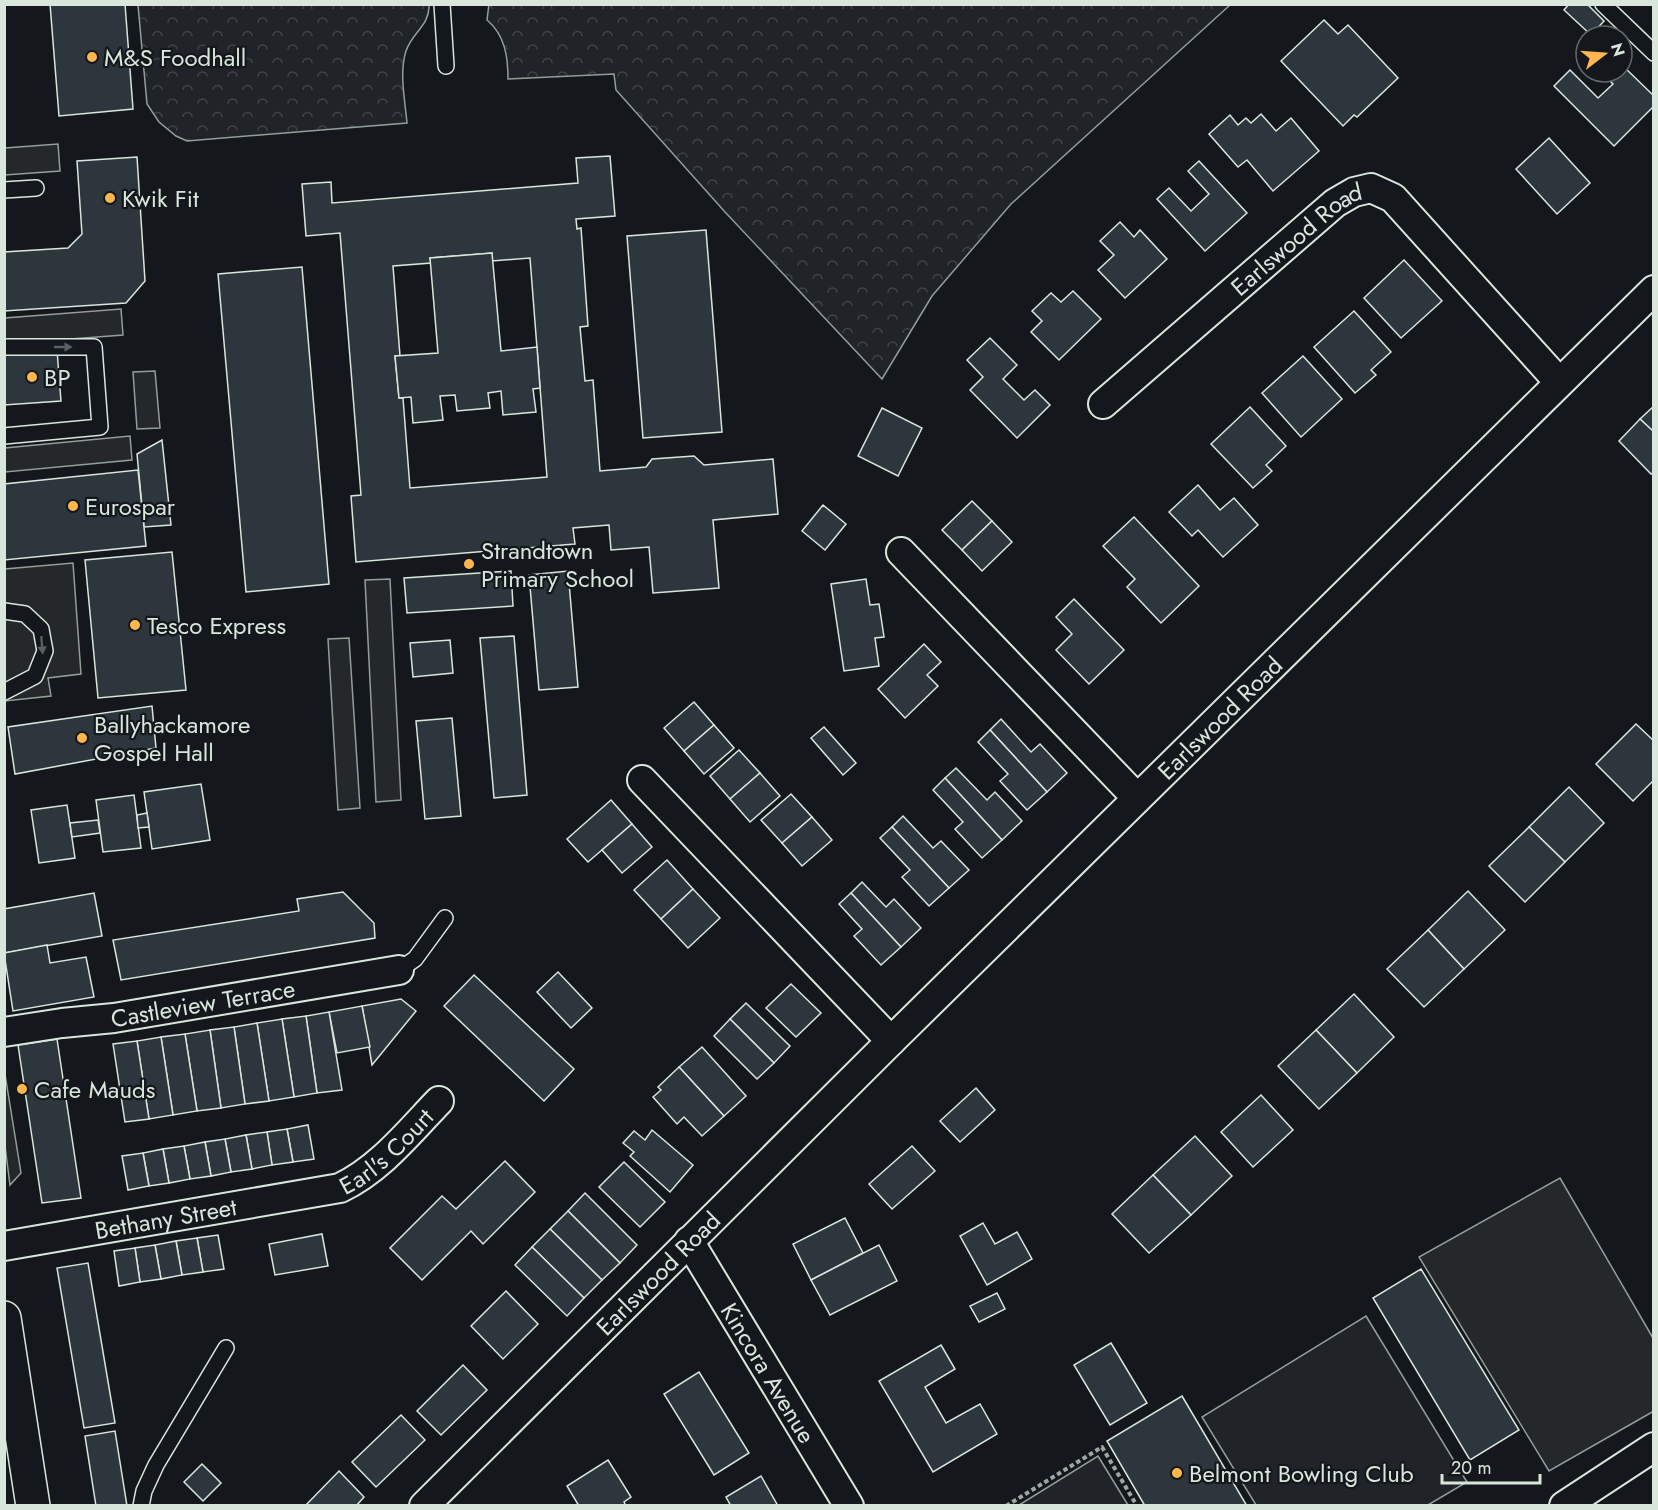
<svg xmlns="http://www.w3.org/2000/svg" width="1658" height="1510" font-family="Jost,sans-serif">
	<defs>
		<pattern id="forest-crowns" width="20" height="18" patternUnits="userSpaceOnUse" patternTransform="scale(1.5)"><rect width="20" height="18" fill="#202428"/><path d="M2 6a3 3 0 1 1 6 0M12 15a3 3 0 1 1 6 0" fill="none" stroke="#404447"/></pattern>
	</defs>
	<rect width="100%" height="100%" fill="#14181c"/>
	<g fill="url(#forest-crowns)" stroke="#939e99" stroke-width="1.5">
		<path d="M489,4H1230V5L1011,204L932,296L882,379L725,212L616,90L614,74L508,79C508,57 505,35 487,20Z"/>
		<path d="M138,5H429C430,25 412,33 406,51C399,73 405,100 407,123L187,141L176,136L159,122L147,104Z"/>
	</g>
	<g fill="#202428" stroke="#939e99" stroke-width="1.5">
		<polygon points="1366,1316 1467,1482 1428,1505 1256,1505 1202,1417"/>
		<polygon points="1098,1456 1128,1505 1019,1505"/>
	</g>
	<g fill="#24282b" stroke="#939e99" stroke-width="1.5">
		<polygon points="58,144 60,171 5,175 5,148"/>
		<polygon points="121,309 123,335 5,344 5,318"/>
		<polygon points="155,371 160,428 137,429 133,372"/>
		<polygon points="130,436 132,460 5,472 5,448"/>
		<polygon points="73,563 81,674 48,678 51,696 5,701 5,569"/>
		<polygon points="390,579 401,800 376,802 365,580"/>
		<polygon points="349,638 360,808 338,810 328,639"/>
		<polygon points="4,1068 21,1173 10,1185 5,1146"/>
		<polygon points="1560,1178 1653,1338 1654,1411 1549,1471 1419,1257"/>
	</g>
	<g fill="#2c363c" stroke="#d8e6dc" stroke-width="1.5" fill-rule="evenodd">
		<polygon points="50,4 125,4 133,109 59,116"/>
		<polygon points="1569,4 1587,4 1604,21 1591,35 1564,10"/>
		<polygon points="1324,20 1338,34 1348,25 1398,78 1357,117 1354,115 1343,126 1281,61"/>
		<polygon points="1622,65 1654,96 1654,106 1614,146 1554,86 1570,70 1598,98 1613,84 1601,72 1622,72"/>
		<polygon points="1261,114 1276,131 1291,118 1319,151 1273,191 1247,160 1238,167 1209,134 1230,115 1238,125 1246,118 1251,123"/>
		<polygon points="1549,138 1590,183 1557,214 1516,169"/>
		<path d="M610,156L615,216L576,219L577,229L581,228L588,326L580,327L585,381L593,380L600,471L646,467L652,459L694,456L704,465L773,459L778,514L713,520L719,588L653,593L649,547L611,550L609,525L573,528L575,544L356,562L351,496L361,495L340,233L306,236L302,184L331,182L332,203L578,183L576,158ZM492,253V261L530,258L547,477L410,488L403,398H399L395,356H400L393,266L431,263L430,258Z"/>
		<polygon points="137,157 145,281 126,303 4,311 4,252 68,248 82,234 77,161"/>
		<polygon points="1199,161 1247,213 1205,251 1157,199 1169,188 1191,211 1209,194 1188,171"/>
		<polygon points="1120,222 1134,237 1140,230 1167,259 1125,298 1098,270 1114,255 1100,241"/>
		<polygon points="706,230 722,432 643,438 627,236"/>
		<polygon points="492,253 501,351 537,347 540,388 533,389 536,412 503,415 501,391 488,393 490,408 457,411 455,395 440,396 443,420 413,423 411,397 399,398 395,356 438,353 430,258"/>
		<polygon points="1404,260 1442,301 1401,338 1364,298"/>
		<polygon points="302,267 329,584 246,592 218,274"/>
		<polygon points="1073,291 1101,319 1059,360 1031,332 1042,321 1032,311 1051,293 1061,302"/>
		<polygon points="1354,311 1391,352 1371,370 1376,375 1355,393 1314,347"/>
		<polygon points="990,338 1017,365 1003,379 1024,400 1035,390 1050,405 1017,438 970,390 983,377 967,360"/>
		<polygon points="57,350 61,401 4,405 4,354"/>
		<polygon points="1303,356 1342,399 1301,437 1262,393"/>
		<polygon points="1654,406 1654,432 1640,419"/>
		<polygon points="1250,407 1286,446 1266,465 1272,471 1253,488 1211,444"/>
		<polygon points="882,408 922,428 898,476 858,456"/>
		<polygon points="1640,419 1654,432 1654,472 1651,474 1619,441"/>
		<polygon points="162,440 171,525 144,527 137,454"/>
		<polygon points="138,470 146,546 4,560 4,484"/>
		<polygon points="1198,485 1220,510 1234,498 1258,525 1223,557 1198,530 1192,536 1169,512"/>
		<polygon points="972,501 992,521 962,550 942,530"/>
		<polygon points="823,505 846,524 825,550 802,531"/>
		<polygon points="1134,517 1199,586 1161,623 1127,587 1135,579 1103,546"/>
		<polygon points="992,521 1012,542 982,571 962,550"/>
		<polygon points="172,552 186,690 98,698 85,560"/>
		<polygon points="511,571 513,606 407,613 404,578"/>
		<polygon points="568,571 578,687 539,690 529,575"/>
		<polygon points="866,579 870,605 879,604 884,637 875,638 879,666 844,671 831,584"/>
		<polygon points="1074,599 1124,650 1089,684 1056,650 1072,634 1056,617"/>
		<polygon points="514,636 527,795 494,798 480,638"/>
		<polygon points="450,640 453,673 413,677 410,643"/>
		<polygon points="924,644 941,662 927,675 938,686 905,718 878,689"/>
		<polygon points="694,702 714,725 684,751 664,728"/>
		<polygon points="152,706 156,748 15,774 8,727"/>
		<polygon points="452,718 461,816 425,819 416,721"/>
		<polygon points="1001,719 1031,752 1040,744 1067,773 1047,792 990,730"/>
		<polygon points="1636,724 1654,741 1654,780 1633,801 1596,764"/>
		<polygon points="714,725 734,748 704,774 684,751"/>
		<polygon points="824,727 856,763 843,775 811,738"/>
		<polygon points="990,730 1047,792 1027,810 1000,781 1008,774 978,742"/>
		<polygon points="739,750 760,773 730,799 710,776"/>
		<polygon points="956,768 987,800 995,792 1022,821 1002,840 945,778"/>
		<polygon points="760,773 780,796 750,822 730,799"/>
		<polygon points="945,778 1002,840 982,858 955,829 963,822 933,790"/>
		<polygon points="201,784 210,840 152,849 144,792"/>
		<polygon points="1569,787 1604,823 1565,862 1529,827"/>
		<polygon points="791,794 812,817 782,843 761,820"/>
		<polygon points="134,795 141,848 103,852 96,800"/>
		<polygon points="611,800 632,824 588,862 567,839"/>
		<polygon points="67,805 75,858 39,863 31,810"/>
		<polygon points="147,813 149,827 138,828 137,815"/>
		<polygon points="903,816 933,848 941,841 969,870 949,888 892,827"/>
		<polygon points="812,817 832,840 802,866 782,843"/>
		<polygon points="98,820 100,833 72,837 70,823"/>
		<polygon points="632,824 652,847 622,873 602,850"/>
		<polygon points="892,827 949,888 929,906 902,877 910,870 880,838"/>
		<polygon points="1529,827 1565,862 1525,902 1489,866"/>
		<polygon points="667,860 693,889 661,919 634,890"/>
		<polygon points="862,882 886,907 894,899 921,928 901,947 851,893"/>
		<polygon points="693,889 720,918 688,948 661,919"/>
		<polygon points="1468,891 1505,930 1464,969 1428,930"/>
		<polygon points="343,892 374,923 375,938 121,980 113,940 299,911 297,899"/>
		<polygon points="94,893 102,936 4,953 4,909"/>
		<polygon points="851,893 901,947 881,965 854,936 862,929 839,904"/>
		<polygon points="1428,930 1464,969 1424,1007 1387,969"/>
		<polygon points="47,945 50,963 86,957 94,997 13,1011 4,953"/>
		<polygon points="558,972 592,1008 571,1028 537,992"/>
		<polygon points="474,975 574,1069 544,1101 444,1006"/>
		<polygon points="791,984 821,1013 796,1037 766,1008"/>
		<polygon points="1354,994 1394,1037 1357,1073 1316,1030"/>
		<polygon points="401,999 416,1011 372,1065 362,1006"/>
		<polygon points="746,1003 790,1046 774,1063 730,1019"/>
		<polygon points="362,1006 370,1047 337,1053 329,1012"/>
		<polygon points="329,1012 342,1090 317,1093 306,1016"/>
		<polygon points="306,1016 317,1093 294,1097 282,1019"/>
		<polygon points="282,1019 294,1097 269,1101 257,1023"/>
		<polygon points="730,1019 774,1063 757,1079 714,1036"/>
		<polygon points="257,1023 269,1101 245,1104 234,1027"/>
		<polygon points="234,1027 245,1104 221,1108 210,1030"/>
		<polygon points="210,1030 221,1108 197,1111 185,1034"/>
		<polygon points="1316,1030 1357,1073 1319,1109 1278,1066"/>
		<polygon points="185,1034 197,1111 173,1115 161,1037"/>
		<polygon points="161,1037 173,1115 149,1119 137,1041"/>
		<polygon points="57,1039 81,1198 42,1203 18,1045"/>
		<polygon points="137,1041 149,1119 125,1122 113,1044"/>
		<polygon points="702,1047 746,1096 724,1116 679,1067"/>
		<polygon points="679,1067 724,1116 702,1136 684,1117 677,1124 653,1097 661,1090 658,1087"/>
		<polygon points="976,1088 995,1110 960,1142 940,1121"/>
		<polygon points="1261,1095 1293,1130 1253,1167 1221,1132"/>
		<polygon points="308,1125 314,1159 293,1162 287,1129"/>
		<polygon points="287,1129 293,1162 272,1165 267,1132"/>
		<polygon points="652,1130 693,1165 670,1192 630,1156 634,1152 623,1143 634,1131 645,1140"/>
		<polygon points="267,1132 272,1165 252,1169 246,1135"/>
		<polygon points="246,1135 252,1169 231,1172 225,1139"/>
		<polygon points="1195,1136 1232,1176 1191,1215 1153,1175"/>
		<polygon points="225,1139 231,1172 211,1176 205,1142"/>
		<polygon points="205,1142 211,1176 190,1179 184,1146"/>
		<polygon points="184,1146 190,1179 169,1183 163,1149"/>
		<polygon points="912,1146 935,1171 892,1209 869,1184"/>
		<polygon points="163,1149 169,1183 149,1186 143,1153"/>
		<polygon points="143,1153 149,1186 128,1190 122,1156"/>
		<polygon points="505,1161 535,1192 483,1244 471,1231 422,1280 390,1248 442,1196 456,1209"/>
		<polygon points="624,1162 665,1202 640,1227 599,1187"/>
		<polygon points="1153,1175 1191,1215 1149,1253 1112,1214"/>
		<polygon points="585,1193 637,1245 620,1263 568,1211"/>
		<polygon points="568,1211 620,1263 602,1280 550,1229"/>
		<polygon points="845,1218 863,1253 811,1280 793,1244"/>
		<polygon points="983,1223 995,1244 1017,1232 1032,1259 987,1285 960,1236"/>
		<polygon points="550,1229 602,1280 584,1298 532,1247"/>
		<polygon points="322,1234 328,1266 275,1275 269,1244"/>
		<polygon points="218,1235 224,1269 203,1272 197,1238"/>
		<polygon points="197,1238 203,1272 182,1275 176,1241"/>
		<polygon points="176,1241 182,1275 161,1279 155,1245"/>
		<polygon points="155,1245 161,1279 140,1282 135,1248"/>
		<polygon points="879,1245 897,1281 830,1315 811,1280"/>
		<polygon points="532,1247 584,1298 567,1316 515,1265"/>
		<polygon points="135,1248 140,1282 119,1286 114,1251"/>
		<polygon points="88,1263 115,1423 84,1428 57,1268"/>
		<polygon points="1421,1269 1519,1430 1470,1460 1373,1298"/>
		<polygon points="506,1291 538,1324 503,1359 471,1326"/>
		<polygon points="997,1293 1005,1309 979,1322 970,1306"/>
		<polygon points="1111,1343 1147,1403 1110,1425 1074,1365"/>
		<polygon points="941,1345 955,1369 925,1387 946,1423 980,1404 997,1434 933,1472 879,1381"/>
		<polygon points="463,1365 487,1390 441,1435 417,1411"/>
		<polygon points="699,1372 749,1453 714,1475 664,1394"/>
		<polygon points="1182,1396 1247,1506 1145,1506 1107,1441"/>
		<polygon points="401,1415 425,1440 376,1487 352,1462"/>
		<polygon points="115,1431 127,1506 96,1506 85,1436"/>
		<polygon points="608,1460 631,1497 624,1502 626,1506 579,1506 567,1486"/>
		<polygon points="202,1464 221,1483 203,1501 184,1482"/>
		<polygon points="339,1471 364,1497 356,1506 305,1506"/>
		<polygon points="761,1476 778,1506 731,1506 726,1497"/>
	</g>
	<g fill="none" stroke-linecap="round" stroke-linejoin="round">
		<defs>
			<g id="lane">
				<polyline points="442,4 446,66"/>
				<polyline points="1603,4 1654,53"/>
				<polyline points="4,190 36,188"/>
				<polyline points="4,347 94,347 100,427 4,436"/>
				<polyline points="4,611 25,614 41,629 45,651 35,676 4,692"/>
				<polyline points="399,970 415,959 445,918"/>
				<polyline points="141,1506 144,1491 156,1465 226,1348"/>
			</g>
			<g id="street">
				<path id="s1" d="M1103,404L1335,203L1354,192L1371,188L1393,198L1559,382"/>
				<polyline points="901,552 1137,798"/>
				<polyline points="642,780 891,1041"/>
				<path id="s2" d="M4,1032L62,1023L114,1018L399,970"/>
				<path id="s3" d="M689,1241L849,1506"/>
				<path id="s4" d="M4,1246L340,1188C380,1169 409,1132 439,1101"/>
				<path id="s5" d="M424,1506L891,1041L1654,290"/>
				<polyline points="1564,1506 1654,1447"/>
			</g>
			<polyline id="primary" points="4,1318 33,1506"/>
		</defs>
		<use href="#lane" stroke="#d8e6dc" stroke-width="18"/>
		<use href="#street" stroke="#d8e6dc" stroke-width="32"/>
		<use href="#primary" stroke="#d8e6dc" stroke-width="36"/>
		<polyline stroke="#9da8a2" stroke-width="4" stroke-dasharray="4.5 3" stroke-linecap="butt" points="1006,1506 1102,1447 1137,1506"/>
		<use href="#lane" stroke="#14181c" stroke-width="15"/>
		<use href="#street" stroke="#14181c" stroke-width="28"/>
		<use href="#primary" stroke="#14181c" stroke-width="33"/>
	</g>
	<defs><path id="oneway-solid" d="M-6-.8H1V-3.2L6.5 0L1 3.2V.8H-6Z" transform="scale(1.5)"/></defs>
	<g fill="#59605f">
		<use href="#oneway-solid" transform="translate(63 347)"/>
		<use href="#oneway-solid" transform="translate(42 645) rotate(85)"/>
	</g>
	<g fill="#ffb74d" stroke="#14181c" stroke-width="2">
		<circle cx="92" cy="57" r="6"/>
		<circle cx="110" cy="198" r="6"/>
		<circle cx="32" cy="377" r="6"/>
		<circle cx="73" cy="506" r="6"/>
		<circle cx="469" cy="564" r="6"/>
		<circle cx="135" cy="625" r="6"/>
		<circle cx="82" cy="738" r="6"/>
		<circle cx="22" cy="1089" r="6"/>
		<circle cx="1177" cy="1473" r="6"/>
	</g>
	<g text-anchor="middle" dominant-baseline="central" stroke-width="4.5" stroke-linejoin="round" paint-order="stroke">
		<g font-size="24" fill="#d8e6dc" stroke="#14181c" text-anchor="start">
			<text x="104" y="57">M&amp;S Foodhall</text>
			<text x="122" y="198">Kwik Fit</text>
			<text x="44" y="377">BP</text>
			<text x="85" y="506">Eurospar</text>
			<text x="481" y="550">Strandtown<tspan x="481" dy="28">Primary School</tspan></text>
			<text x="147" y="625">Tesco Express</text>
			<text x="94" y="724">Ballyhackamore<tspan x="94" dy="28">Gospel Hall</tspan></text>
			<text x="34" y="1089">Cafe Mauds</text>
			<text x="1189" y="1473">Belmont Bowling Club</text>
		</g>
		<g font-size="24" fill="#d8e6dc" stroke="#14181c">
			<text stroke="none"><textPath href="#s1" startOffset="255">Earlswood Road</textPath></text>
			<text stroke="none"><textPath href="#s5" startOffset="1120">Earlswood Road</textPath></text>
			<text stroke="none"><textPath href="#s2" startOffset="201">Castleview Terrace</textPath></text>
			<text stroke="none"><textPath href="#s4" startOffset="400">Earl's Court</textPath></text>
			<text stroke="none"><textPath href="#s4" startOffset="164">Bethany Street</textPath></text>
			<text stroke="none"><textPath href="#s5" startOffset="330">Earlswood Road</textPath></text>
			<text stroke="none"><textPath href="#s3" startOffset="154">Kincora Avenue</textPath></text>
		</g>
	</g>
	<rect width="1658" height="1510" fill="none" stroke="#d8e6dc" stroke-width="12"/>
	<g transform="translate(1604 54) rotate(73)"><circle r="28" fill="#14181c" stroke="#626a69" stroke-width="1.5"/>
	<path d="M0-4.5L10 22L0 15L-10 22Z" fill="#ffb74d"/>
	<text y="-9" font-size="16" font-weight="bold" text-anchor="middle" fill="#d8e6dc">N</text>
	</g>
	<path d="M1442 1474v9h98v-9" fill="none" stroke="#d8e6dc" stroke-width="3"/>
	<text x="1451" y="1474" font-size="18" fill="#d8e6dc" stroke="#14181c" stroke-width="4.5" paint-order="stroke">20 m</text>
</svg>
